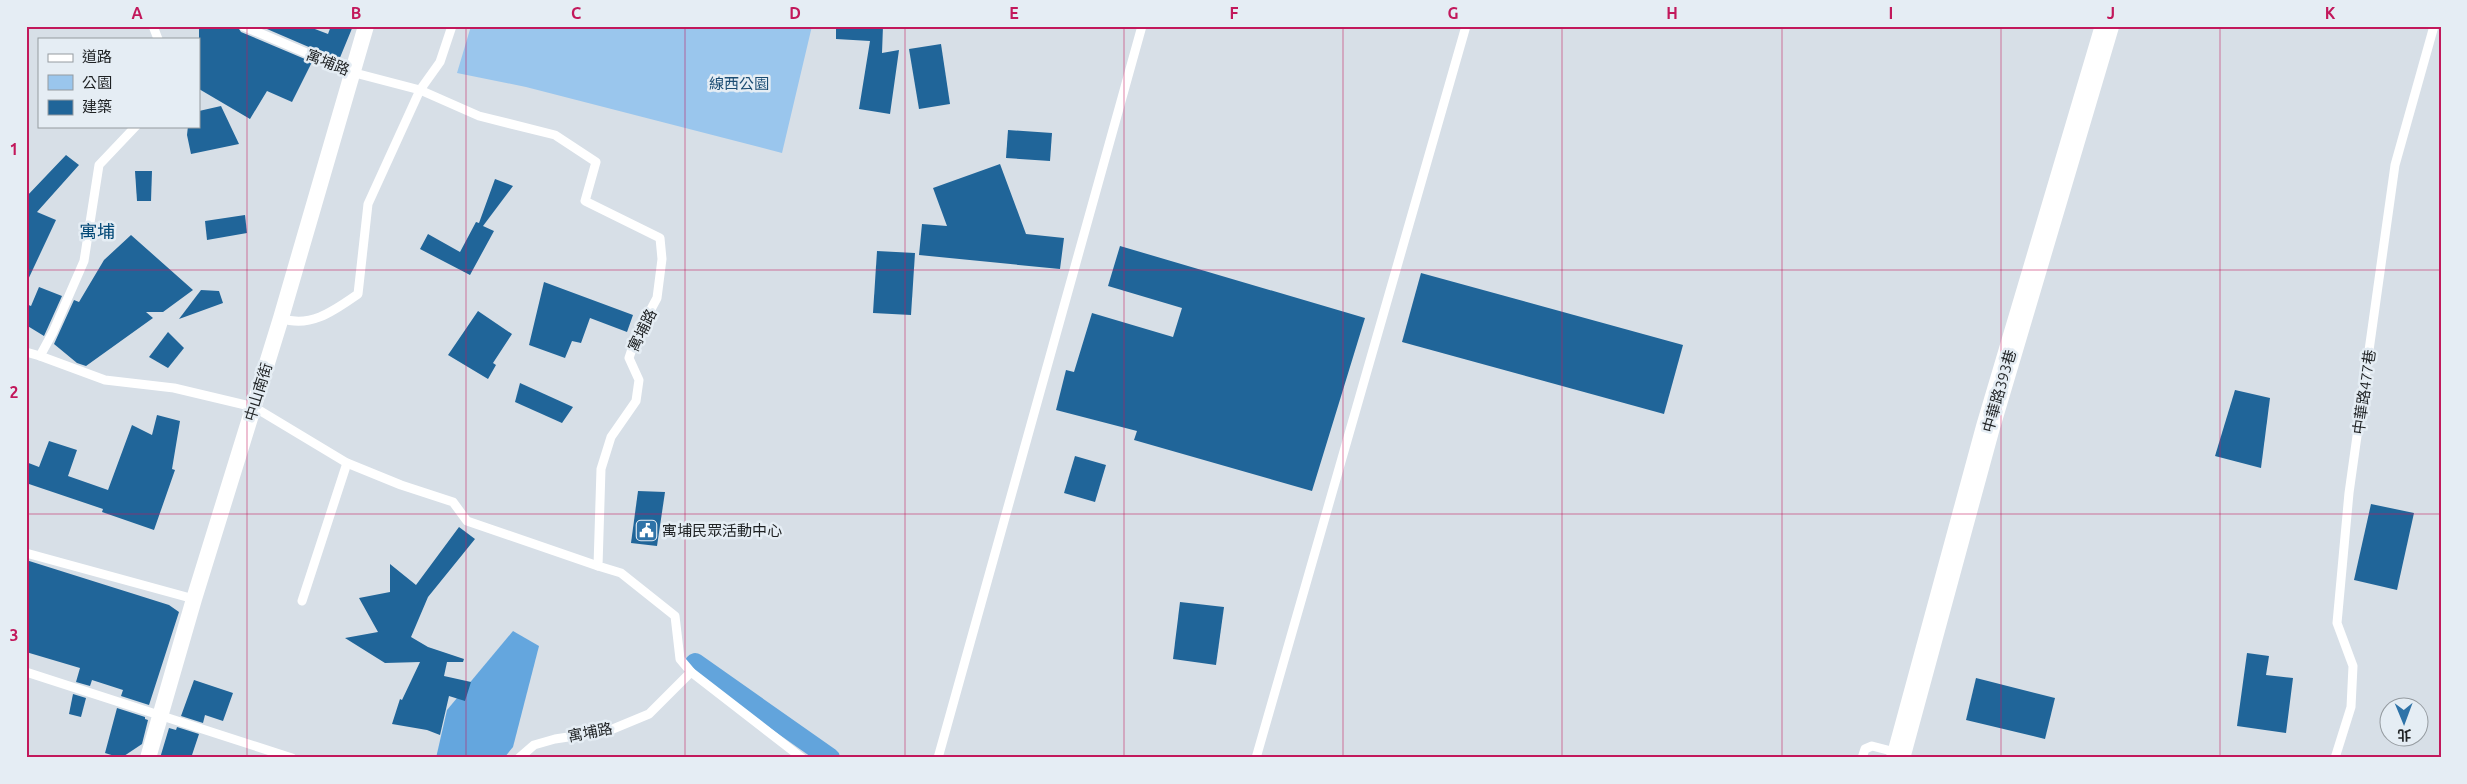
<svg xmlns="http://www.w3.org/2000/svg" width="2467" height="784" font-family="Ubuntu,'Noto Sans TC',sans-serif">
	<rect width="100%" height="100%" fill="#d7dfe7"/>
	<polygon fill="#9ac6ed" points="471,26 812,26 782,153 526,87 457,73"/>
	<polygon fill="#64a6de" points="513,631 539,646 513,747 504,758 436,758 447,710"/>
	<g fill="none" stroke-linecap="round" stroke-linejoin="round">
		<polyline stroke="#62a4dc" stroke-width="20" points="695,663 830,758"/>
	</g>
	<g fill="#206599">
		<polygon points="199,26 237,26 241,32 312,62 292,102 267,91 250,119 199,89"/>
		<polygon points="260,26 307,26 328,34 331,26 353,26 339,60"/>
		<polygon points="836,26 883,26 882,53 899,50 890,114 859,109 870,41 836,39"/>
		<polygon points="941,44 950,104 919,109 909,49"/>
		<polygon points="221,106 239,144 191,154 187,135 188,126 199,126 199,111"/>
		<polygon points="1008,130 1052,133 1050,161 1006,158"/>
		<polygon points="66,155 79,165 37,212 56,220 26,284 26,197"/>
		<polygon points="1000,164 1026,234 1064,238 1060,269 919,255 922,224 947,226 933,188"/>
		<polygon points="135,171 152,171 151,201 137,201"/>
		<polygon points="495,179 513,186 483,226 494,231 470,275 420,249 428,234 460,252 476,222 479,223"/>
		<polygon points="245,215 247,233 207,240 205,221"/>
		<polygon points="131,235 193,290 163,312 146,312 153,318 86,366 77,363 54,344 74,300 79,302 104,260"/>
		<polygon points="1120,246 1365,318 1312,491 1134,440 1137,431 1056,410 1066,370 1074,372 1092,313 1173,337 1182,308 1108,286"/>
		<polygon points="877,251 915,253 911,315 873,313"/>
		<polygon points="1421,273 1683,345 1664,414 1402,342"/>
		<polygon points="544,282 633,315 627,332 590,318 581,343 572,341 565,358 529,345"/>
		<polygon points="39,287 62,296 44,336 26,325 26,304 31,306"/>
		<polygon points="201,290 219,291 223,303 179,319"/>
		<polygon points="478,311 512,334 493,363 496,365 488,379 448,355"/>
		<polygon points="168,332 184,348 168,368 149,357"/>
		<polygon points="520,383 573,407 562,423 515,402"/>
		<polygon points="2235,390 2270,398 2261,468 2215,456"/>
		<polygon points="157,415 180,421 172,469 175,470 154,530 102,512 103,509 26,483 26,462 39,467 49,441 77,450 68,476 108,490 132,425 152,435"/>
		<polygon points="1075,456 1106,465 1095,502 1064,493"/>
		<polygon points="638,491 665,492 657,546 631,543"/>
		<polygon points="2371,504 2414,513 2397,590 2354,580"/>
		<polygon points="459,527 475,539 428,597 411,637 428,647 464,659 463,662 447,662 444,676 471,682 465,701 449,696 440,735 427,730 392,724 400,699 402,700 420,662 385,663 345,638 378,632 359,598 390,592 390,564 416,585"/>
		<polygon points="26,560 169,605 179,612 149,705 121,696 123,690 92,680 90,686 76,682 80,668 26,652"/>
		<polygon points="1180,602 1224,607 1216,665 1173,659"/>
		<polygon points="2247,653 2269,656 2266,675 2293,678 2286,733 2237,726"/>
		<polygon points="1976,678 2055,698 2045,739 1966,720"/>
		<polygon points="194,680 233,693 223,721 205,715 203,723 181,716"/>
		<polygon points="73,694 86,698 81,717 69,714"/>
		<polygon points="117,708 145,717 145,719 148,720 142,744 121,758 105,753"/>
		<polygon points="177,727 199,734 191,758 160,758 169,728 176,730"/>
	</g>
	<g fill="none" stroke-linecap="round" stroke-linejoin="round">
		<g stroke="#fff" stroke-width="9">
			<polyline points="153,26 158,39"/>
			<polyline points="243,26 351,72 420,90 479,116 555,135 596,162 585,201 660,238 662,259 657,298 636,337 629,358 639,380 636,401 611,437 601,469 598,566 621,573 675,616 680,659 691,672 649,714 608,731 555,739 534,745 519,758"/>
			<polyline points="136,126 99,165 84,261 53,332 40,356 105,380 174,388 254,407 347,463 401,485 453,502 467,521 598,566"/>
			<path d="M281,318C310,329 335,310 358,294L368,204L420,90L440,62L452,26"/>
			<polyline points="26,352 40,356"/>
			<polyline points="26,553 194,599"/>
			<polyline points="302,601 347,463"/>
			<polyline points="26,672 292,758"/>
			<polyline points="691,672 802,758"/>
			<polyline points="938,758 1142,26"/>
			<polyline points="1256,758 1466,26"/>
			<polyline points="1862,758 1865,749 1872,746 1899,753"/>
			<polyline points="2335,758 2351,707 2353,666 2337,623 2349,493 2395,165 2434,26"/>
		</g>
		<polyline stroke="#fff" stroke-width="16" points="148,758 194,599 281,318 366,26"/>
		<polyline stroke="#fff" stroke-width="24" points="1898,758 1988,427 2107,26"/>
	</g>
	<path fill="none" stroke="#c2185b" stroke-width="1" stroke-opacity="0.55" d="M247,26V758M466,26V758M685,26V758M905,26V758M1124,26V758M1343,26V758M1562,26V758M1782,26V758M2001,26V758M2220,26V758M26,270H2441M26,514H2441"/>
	<defs>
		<symbol id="civic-square" viewBox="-11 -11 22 22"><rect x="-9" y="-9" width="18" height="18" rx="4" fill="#2f73a8" stroke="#e5edf4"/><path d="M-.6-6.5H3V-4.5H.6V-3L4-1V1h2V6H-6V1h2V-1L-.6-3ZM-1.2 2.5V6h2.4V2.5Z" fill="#fff"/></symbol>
	</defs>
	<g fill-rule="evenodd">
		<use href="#civic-square" x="634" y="518" width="25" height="25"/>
	</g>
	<g text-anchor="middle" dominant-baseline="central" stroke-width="5" stroke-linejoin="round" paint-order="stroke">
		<g font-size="15" fill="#1e2123" stroke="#e5edf4">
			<text transform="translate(328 62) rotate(22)">寓埔路</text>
			<text transform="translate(642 330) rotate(-64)">寓埔路</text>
			<text transform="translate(1999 391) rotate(-74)">中華路393巷</text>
			<text transform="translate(258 392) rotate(-73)">中山南街</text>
			<text transform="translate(2364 392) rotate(-82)">中華路477巷</text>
			<text transform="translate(590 732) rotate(-11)">寓埔路</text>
		</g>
		<g font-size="15" fill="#1c4d73" stroke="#e5edf4">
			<text x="739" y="83">線西公園</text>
		</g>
		<g font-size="15" fill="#1e2123" stroke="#e5edf4" text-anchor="start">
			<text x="662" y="530">寓埔民眾活動中心</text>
		</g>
		<g font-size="18" fill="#004775" stroke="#e5edf4">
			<text x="97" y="231">寓埔</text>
		</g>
	</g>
	<rect width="2467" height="784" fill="none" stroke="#e5edf4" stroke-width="55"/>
	<rect x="38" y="38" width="162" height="90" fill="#e5edf4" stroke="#959ba0"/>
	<rect x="48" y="54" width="25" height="8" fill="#ffffff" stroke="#959ba0"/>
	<text x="82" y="62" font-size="15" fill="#1e2123">道路</text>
	<rect x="48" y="75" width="25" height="15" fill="#9ac6ed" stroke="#959ba0"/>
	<text x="82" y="88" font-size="15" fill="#1e2123">公園</text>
	<rect x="48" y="100" width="25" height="15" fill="#206599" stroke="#959ba0"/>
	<text x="82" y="112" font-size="15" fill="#1e2123">建築</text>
	<g transform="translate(2404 722) rotate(179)"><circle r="24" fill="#e5edf4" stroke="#959ba0"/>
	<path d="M0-4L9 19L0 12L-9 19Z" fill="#2f73a8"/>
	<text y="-8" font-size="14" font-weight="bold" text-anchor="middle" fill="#1e2123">北</text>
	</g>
	<rect x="28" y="28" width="2412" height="728" fill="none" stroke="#c2185b" stroke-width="2"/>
	<g font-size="16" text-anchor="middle" font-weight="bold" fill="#c2185b">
		<text x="137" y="19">A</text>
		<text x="356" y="19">B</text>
		<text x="576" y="19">C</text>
		<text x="795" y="19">D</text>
		<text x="1014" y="19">E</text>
		<text x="1234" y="19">F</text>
		<text x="1453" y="19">G</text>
		<text x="1672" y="19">H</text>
		<text x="1891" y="19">I</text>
		<text x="2111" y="19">J</text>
		<text x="2330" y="19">K</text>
		<text x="14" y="155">1</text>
		<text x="14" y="398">2</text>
		<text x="14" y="641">3</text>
	</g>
</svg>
